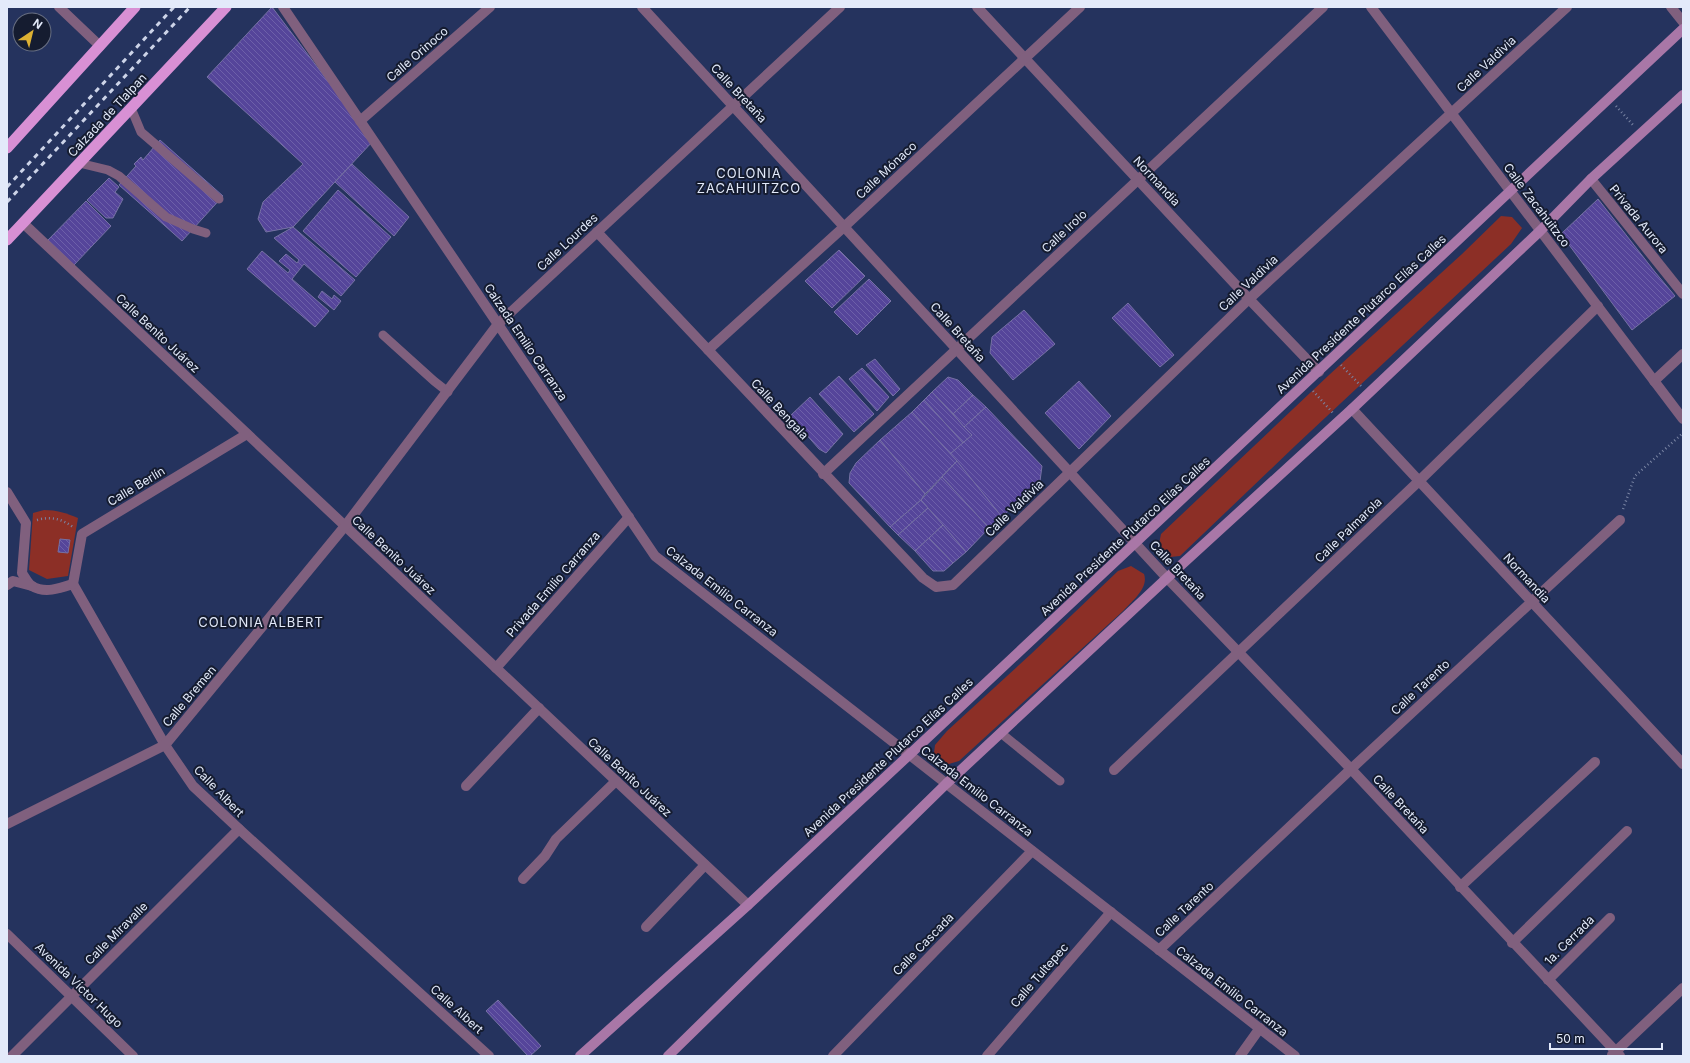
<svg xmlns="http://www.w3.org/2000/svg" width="1690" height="1063" font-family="Inter,sans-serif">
	<defs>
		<pattern id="building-back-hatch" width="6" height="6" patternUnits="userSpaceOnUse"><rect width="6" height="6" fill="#55459a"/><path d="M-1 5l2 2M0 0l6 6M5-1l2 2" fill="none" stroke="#6d60a9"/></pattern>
	</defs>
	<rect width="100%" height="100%" fill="#25335e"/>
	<g fill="#8c2f26">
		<polygon points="1501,216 1512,217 1522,228 1511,244 1295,446 1180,556 1170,557 1159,544 1161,534 1329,375 1462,254"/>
		<path d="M44,510C57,510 66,513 78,518L68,576L47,579L29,570L33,513Z"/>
		<path d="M1131,566L1144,574C1149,588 1132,601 1123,611L959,761L942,766L934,753L935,745L947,731L1031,654L1118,571Z"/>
	</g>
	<g fill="url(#building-back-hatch)" stroke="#7671a4">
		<polygon points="272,7 373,141 293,227 266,232 258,219 263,202 303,164 207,77"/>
		<polygon points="160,140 223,196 182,241 119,185 136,166 134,164 141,157 143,160"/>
		<polygon points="352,164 409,217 394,236 335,182"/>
		<polygon points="109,178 119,187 115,192 123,199 113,218 106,218 87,200"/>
		<polygon points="338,190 391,237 356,277 303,231"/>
		<polygon points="1598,199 1655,272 1675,296 1632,330 1561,234"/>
		<polygon points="86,201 111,226 74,265 48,240"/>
		<polygon points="293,227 355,280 341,296 304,264 292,279 329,311 315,327 247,269 262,251 288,273 290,270 279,261 286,254 297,263 299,260 274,238"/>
		<polygon points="839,250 865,276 832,308 805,281"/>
		<polygon points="869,279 891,301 857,335 834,312"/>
		<polygon points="322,291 332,299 334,295 341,301 334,310 318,297"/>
		<polygon points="1128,303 1174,355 1160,367 1112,318"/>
		<polygon points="1024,310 1055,344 1013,380 990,353 992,337"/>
		<polygon points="875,359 900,389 893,396 866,365"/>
		<polygon points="862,368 889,397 877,411 849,379"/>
		<polygon points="839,376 874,414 854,432 819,394"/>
		<polygon points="948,377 958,380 973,395 953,414 932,392"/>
		<polygon points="1079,381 1111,416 1079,449 1045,413"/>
		<polygon points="932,392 972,435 964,444 924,400"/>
		<polygon points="973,395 986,407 964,427 953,414"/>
		<polygon points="810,397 843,434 826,453 819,449 790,416"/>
		<polygon points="924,400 964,444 950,454 912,412"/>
		<polygon points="986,407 1042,466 1040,481 1002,517 950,454 972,435 964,427"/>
		<polygon points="912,412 957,461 925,494 880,440"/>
		<polygon points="880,440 925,494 921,500 890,527 849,483 850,473 856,463"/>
		<polygon points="957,461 1002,517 989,528 942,477"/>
		<polygon points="942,477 989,528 966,552 921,500"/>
		<polygon points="921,500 928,508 898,535 890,527"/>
		<polygon points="928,508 943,525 915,551 898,535"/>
		<polygon points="943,525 966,552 953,563 929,538"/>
		<polygon points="929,538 953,563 944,571 933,571 915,551"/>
		<polygon points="60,539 70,540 68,553 58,552"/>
		<polygon points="498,1000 541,1046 530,1056 528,1056 486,1011"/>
	</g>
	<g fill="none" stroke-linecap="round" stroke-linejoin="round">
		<g stroke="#7a85a4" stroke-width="2.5" stroke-dasharray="1 3" stroke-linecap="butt">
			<polyline points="1616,106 1633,125"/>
			<polyline points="1341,365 1361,386"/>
			<polyline points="1313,391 1333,413"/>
			<polyline points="1623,509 1635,476 1683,433"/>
			<path d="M37,520C51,516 63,519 74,528"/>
		</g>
		<g stroke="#80607e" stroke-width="9">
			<polyline points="131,108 141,132 219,199"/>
			<polyline points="79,163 108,170 119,176 166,217 193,229 206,233"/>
			<polyline points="383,335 434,381 448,392"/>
			<polyline points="1002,734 1060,781"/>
		</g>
		<polyline stroke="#80607e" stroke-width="10" points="1548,980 1610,918"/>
		<g stroke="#80607e" stroke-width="10">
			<polyline points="59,7 100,46"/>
			<polyline points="283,7 655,556 1295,1056"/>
			<polyline points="642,7 1167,578 1351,769 1620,1056"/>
			<polyline points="977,7 1249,299 1319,372"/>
			<polyline points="1371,7 1683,419"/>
			<polyline points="1671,7 1683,22"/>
			<polyline points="360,121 490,7"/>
			<polyline points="1591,179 1683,294"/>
			<polyline points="23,223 748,905"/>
			<polyline points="597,232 923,578 936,587 953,585 1249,299 1567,7"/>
			<polyline points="708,350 845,226 1080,7"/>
			<polyline points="1654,381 1683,354"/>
			<polyline points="1352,409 1683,764"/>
			<polyline points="823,474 1323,7"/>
			<path d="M7,492L26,523L22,573C25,577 28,584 32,586C45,594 61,588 73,584L165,745L193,786L239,829L489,1056"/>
			<polyline points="73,584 82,534 247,434"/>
			<polyline points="7,585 13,581 32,586"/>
			<polyline points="496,668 629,517"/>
			<polyline points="1114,770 1419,481 1598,306"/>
			<polyline points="466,786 539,708"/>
			<polyline points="7,824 165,745 345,526 498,324 840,7"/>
			<polyline points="523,879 545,856 556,839 616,781"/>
			<polyline points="1460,887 1595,762"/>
			<polyline points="646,927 705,865"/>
			<polyline points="7,934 133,1056"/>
			<polyline points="1512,943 1627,831"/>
			<polyline points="1159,950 1351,769 1620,520"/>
			<polyline points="1612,1055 1683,988"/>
			<polyline points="12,1056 239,829"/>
			<polyline points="833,1056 1032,851"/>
			<polyline points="987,1056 1111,912"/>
			<polyline points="1240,1056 1260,1028"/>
		</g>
		<g stroke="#a977a7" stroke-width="10">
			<polyline points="580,1056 748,905 909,755 1683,29"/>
			<polyline points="668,1056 946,784 1167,578 1352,409 1540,231 1591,179 1683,95"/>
		</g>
		<g stroke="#d890d4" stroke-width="11">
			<polyline points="7,148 135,7"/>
			<polyline points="7,240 226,7"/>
		</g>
		<g stroke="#cdd4e8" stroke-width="3" stroke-dasharray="5 5" stroke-linecap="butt">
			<polyline points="7,187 174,7"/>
			<polyline points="7,202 190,7"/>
		</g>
	</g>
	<g text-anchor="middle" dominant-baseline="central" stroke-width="4" stroke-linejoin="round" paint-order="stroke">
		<g font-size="12" fill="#e3eafa" stroke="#151c30">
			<text transform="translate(417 54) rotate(-41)">Calle Orinoco</text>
			<text transform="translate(1486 64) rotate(-43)">Calle Valdivia</text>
			<text transform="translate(739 93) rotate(47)">Calle Bretaña</text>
			<text transform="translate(107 115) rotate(-47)">Calzada de Tlalpan</text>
			<text transform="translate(886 170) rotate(-43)">Calle Mónaco</text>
			<text transform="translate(1157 181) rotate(47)">Normandia</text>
			<text transform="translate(1537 205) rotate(53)">Calle Zacahuitzco</text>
			<text transform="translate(1639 219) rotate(51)">Privada Aurora</text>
			<text transform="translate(1064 231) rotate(-43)">Calle Irolo</text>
			<text transform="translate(567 242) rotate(-43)">Calle Lourdes</text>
			<text transform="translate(1248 283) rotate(-43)">Calle Valdivia</text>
			<text transform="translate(1361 314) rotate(-43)">Avenida Presidente Plutarco Elías Calles</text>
			<text transform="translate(958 332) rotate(48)">Calle Bretaña</text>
			<text transform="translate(158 333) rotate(43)">Calle Benito Juárez</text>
			<text transform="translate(526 342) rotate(56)">Calzada Emilio Carranza</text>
			<text transform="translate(780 409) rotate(47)">Calle Bengala</text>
			<text transform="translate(136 486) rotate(-31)">Calle Berlín</text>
			<text transform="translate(1014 508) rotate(-44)">Calle Valdivia</text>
			<text transform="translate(1348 530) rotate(-44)">Calle Palmarola</text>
			<text transform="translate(1125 536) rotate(-43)">Avenida Presidente Plutarco Elías Calles</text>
			<text transform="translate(394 555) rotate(43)">Calle Benito Juárez</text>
			<text transform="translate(1178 570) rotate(47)">Calle Bretaña</text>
			<text transform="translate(1527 578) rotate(47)">Normandia</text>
			<text transform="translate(553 584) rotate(-49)">Privada Emilio Carranza</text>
			<text transform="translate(722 591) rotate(38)">Calzada Emilio Carranza</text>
			<text transform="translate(1420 687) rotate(-43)">Calle Tarento</text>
			<text transform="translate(189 696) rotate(-50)">Calle Bremen</text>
			<text transform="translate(888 757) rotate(-43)">Avenida Presidente Plutarco Elías Calles</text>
			<text transform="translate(630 777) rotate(43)">Calle Benito Juárez</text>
			<text transform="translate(219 791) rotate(46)">Calle Albert</text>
			<text transform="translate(977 791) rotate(38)">Calzada Emilio Carranza</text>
			<text transform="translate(1401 804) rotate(47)">Calle Bretaña</text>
			<text transform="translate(1184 909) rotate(-43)">Calle Tarento</text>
			<text transform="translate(116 933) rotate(-45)">Calle Miravalle</text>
			<text transform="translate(1569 940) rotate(-45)">1a. Cerrada</text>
			<text transform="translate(923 944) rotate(-46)">Calle Cascada</text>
			<text transform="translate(1039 975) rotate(-49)">Calle Tultepec</text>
			<text transform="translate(79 985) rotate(44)">Avenida Víctor Hugo</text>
			<text transform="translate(1232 991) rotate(38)">Calzada Emilio Carranza</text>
			<text transform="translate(457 1009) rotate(42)">Calle Albert</text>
		</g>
		<g font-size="13" letter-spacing="1" fill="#e3eafa" stroke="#151c30">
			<text x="749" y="173">COLONIA<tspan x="749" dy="15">ZACAHUITZCO</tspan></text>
			<text x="261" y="622">COLONIA ALBERT</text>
		</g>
	</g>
	<rect width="1690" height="1063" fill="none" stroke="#e3eafa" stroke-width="16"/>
	<g transform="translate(32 32) rotate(35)"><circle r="19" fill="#151c30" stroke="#676e81"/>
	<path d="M0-3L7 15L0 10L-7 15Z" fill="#ddb133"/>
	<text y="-6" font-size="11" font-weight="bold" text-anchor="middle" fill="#e3eafa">N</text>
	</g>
	<path d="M1550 1043v6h112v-6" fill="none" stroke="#e3eafa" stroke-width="2"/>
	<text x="1556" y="1043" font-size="12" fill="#e3eafa" stroke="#151c30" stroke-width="3" paint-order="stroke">50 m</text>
</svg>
